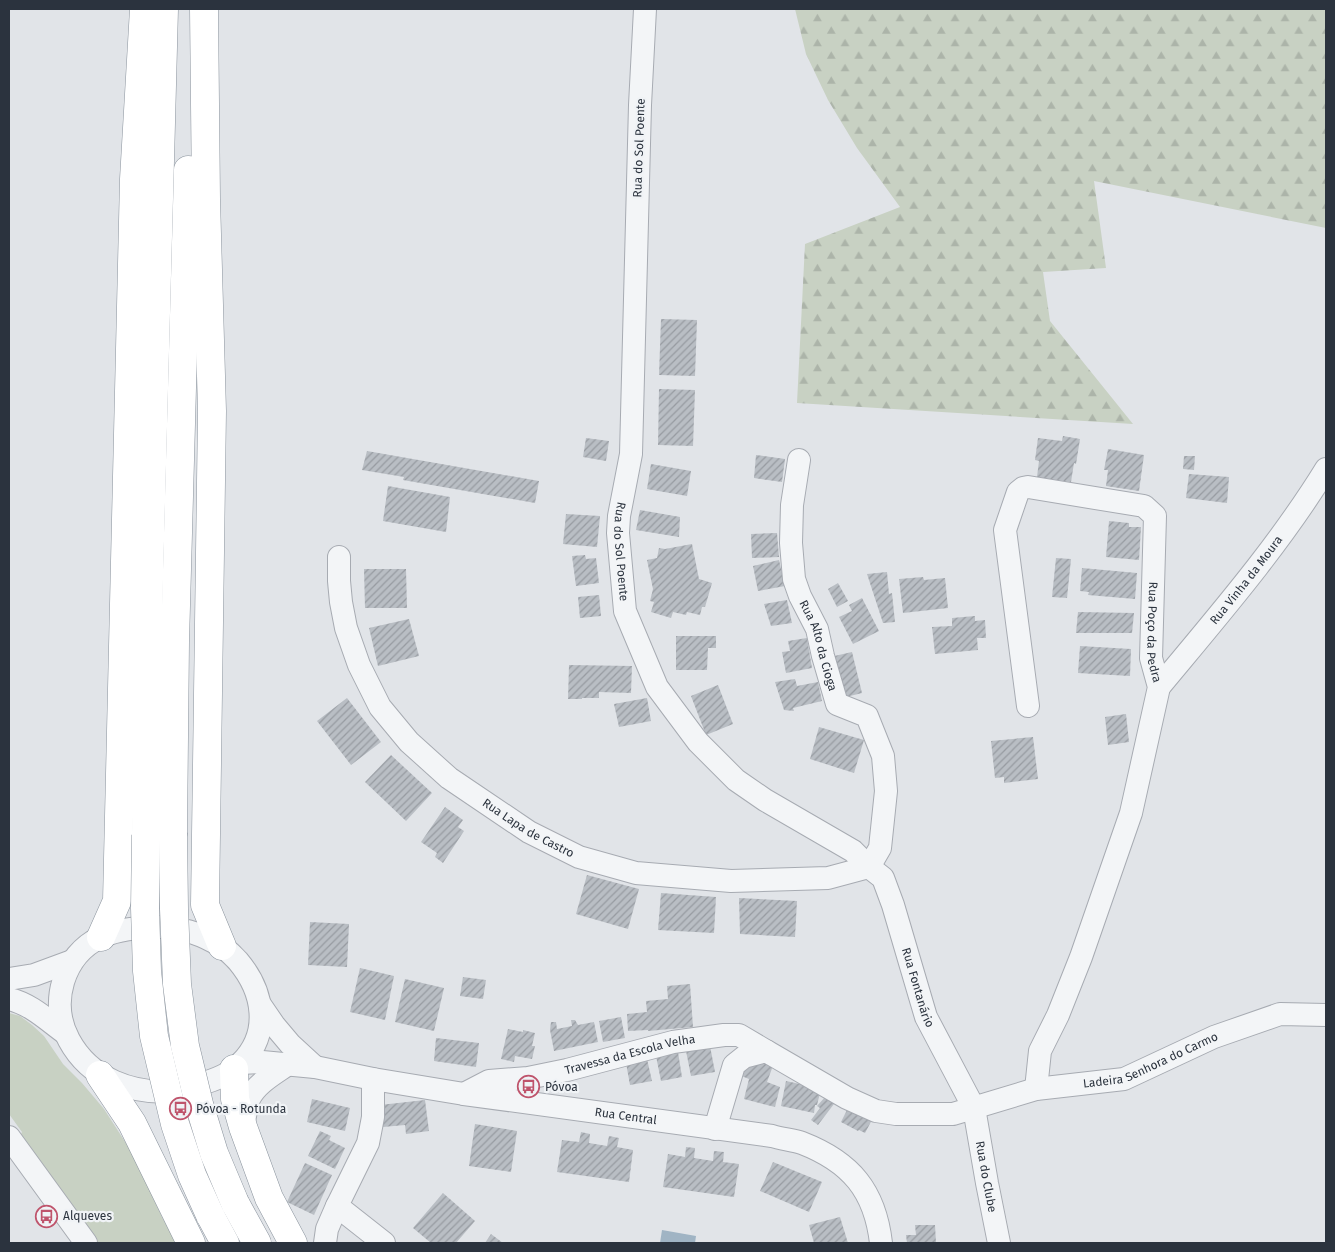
<svg xmlns="http://www.w3.org/2000/svg" width="1335" height="1252" font-family="'Fira Sans',sans-serif">
	<defs>
		<pattern id="forest-firs" width="22" height="20" patternUnits="userSpaceOnUse" patternTransform="scale(1.25)"><rect width="22" height="20" fill="#c8d1c3"/><path d="M5 1l3.5 6h-7zM16 11l3.5 6h-7z" fill="#acb4a9"/></pattern>
		<pattern id="building-hatch" width="6" height="6" patternUnits="userSpaceOnUse" patternTransform="scale(1.25)"><rect width="6" height="6" fill="#b9bec4"/><path d="M-1 1l2-2M0 6l6-6M5 7l2-2" fill="none" stroke="#979ba1"/></pattern>
	</defs>
	<rect width="100%" height="100%" fill="#e1e4e8"/>
	<polygon fill="#c8d1c3" points="9,1013 20,1016 32,1025 44,1036 63,1064 82,1083 104,1109 131,1151 162,1217 176,1243 98,1243 19,1138 22,1132 9,1114"/>
	<polygon fill="url(#forest-firs)" points="795,9 1326,9 1326,228 1094,181 1106,268 1043,272 1050,321 1133,424 797,403 805,244 900,207 857,148 828,100 806,54"/>
	<polygon fill="#a0b4c4" points="662,1230 696,1236 695,1243 660,1243"/>
	<g fill="url(#building-hatch)">
		<polygon points="661,319 697,320 695,376 659,375"/>
		<polygon points="659,389 695,390 693,446 658,445"/>
		<polygon points="1063,436 1080,439 1076,464 1074,463 1071,482 1037,477 1039,461 1035,460 1038,438 1062,441"/>
		<polygon points="586,438 609,441 606,461 583,457"/>
		<polygon points="1108,449 1144,455 1139,491 1106,486 1108,470 1104,470"/>
		<polygon points="367,451 539,481 535,503 403,480 404,477 362,470"/>
		<polygon points="756,455 785,459 782,482 754,478"/>
		<polygon points="1184,456 1195,456 1194,470 1183,469"/>
		<polygon points="651,464 691,471 687,496 647,489"/>
		<polygon points="1189,474 1229,477 1227,503 1186,498"/>
		<polygon points="388,486 450,497 446,532 383,521"/>
		<polygon points="640,510 680,517 679,537 636,530"/>
		<polygon points="566,514 600,516 597,547 563,544"/>
		<polygon points="1109,521 1129,523 1129,527 1141,527 1139,560 1106,557"/>
		<polygon points="777,533 779,557 752,558 751,534"/>
		<polygon points="692,544 699,579 712,583 705,607 702,607 700,615 687,612 686,615 673,612 671,618 651,612 654,602 650,601 653,589 647,560 657,558 659,548 665,549"/>
		<polygon points="585,555 586,559 596,558 599,583 576,586 572,556"/>
		<polygon points="1056,558 1071,559 1067,598 1052,597"/>
		<polygon points="779,560 785,586 758,591 753,566"/>
		<polygon points="1082,568 1137,573 1135,599 1088,595 1089,592 1080,591"/>
		<polygon points="364,569 406,569 407,608 365,608"/>
		<polygon points="887,572 889,594 892,593 895,622 883,623 867,574"/>
		<polygon points="923,577 924,580 945,578 948,608 903,613 899,579"/>
		<polygon points="838,583 848,601 837,607 828,589"/>
		<polygon points="599,595 601,616 580,618 578,597"/>
		<polygon points="862,598 879,631 853,644 839,617 852,611 849,605"/>
		<polygon points="787,600 792,623 771,626 764,604"/>
		<polygon points="1078,612 1134,613 1132,633 1076,633"/>
		<polygon points="975,616 975,621 985,620 986,638 977,638 978,650 935,654 932,627 952,626 952,618"/>
		<polygon points="409,619 419,656 378,666 369,628"/>
		<polygon points="676,636 716,636 716,648 708,648 707,670 676,670"/>
		<polygon points="807,638 812,668 786,673 782,652 790,651 788,641"/>
		<polygon points="1080,646 1131,649 1130,676 1078,673"/>
		<polygon points="852,652 862,693 846,697 830,657"/>
		<polygon points="569,665 632,666 631,693 599,692 599,698 582,698 582,699 568,699"/>
		<polygon points="795,679 797,686 818,682 822,701 793,708 794,711 784,710 775,682"/>
		<polygon points="718,685 733,724 706,735 691,696"/>
		<polygon points="347,698 381,742 351,765 317,721"/>
		<polygon points="647,698 651,721 619,727 614,704"/>
		<polygon points="1126,714 1129,742 1108,745 1105,717"/>
		<polygon points="819,727 864,740 854,773 810,759"/>
		<polygon points="1033,737 1038,779 1004,783 1004,777 995,778 991,741"/>
		<polygon points="391,755 432,793 406,821 365,782"/>
		<polygon points="445,807 463,820 458,827 464,831 443,863 435,857 437,853 421,842"/>
		<polygon points="587,875 639,889 628,929 576,914"/>
		<polygon points="661,893 716,897 714,933 658,930"/>
		<polygon points="739,898 797,901 795,937 740,934"/>
		<polygon points="310,922 349,924 347,967 308,965"/>
		<polygon points="360,968 394,976 385,1020 350,1012"/>
		<polygon points="463,977 486,980 483,999 460,996"/>
		<polygon points="405,979 444,988 434,1031 395,1022"/>
		<polygon points="690,984 693,1027 648,1031 648,1030 628,1031 627,1014 647,1012 646,1001 668,999 667,986"/>
		<polygon points="621,1017 625,1038 603,1042 599,1021"/>
		<polygon points="571,1020 575,1020 578,1025 594,1022 598,1042 554,1051 550,1030 551,1022 556,1022 557,1029 572,1026"/>
		<polygon points="508,1029 523,1032 523,1030 535,1033 532,1046 535,1046 532,1059 515,1056 514,1062 501,1059"/>
		<polygon points="436,1038 479,1043 476,1067 434,1061"/>
		<polygon points="710,1046 715,1072 691,1076 686,1051"/>
		<polygon points="678,1052 682,1077 661,1081 656,1056"/>
		<polygon points="647,1059 652,1081 630,1085 626,1063"/>
		<polygon points="752,1060 774,1063 767,1082 780,1087 775,1107 744,1099 749,1079 739,1075"/>
		<polygon points="786,1081 809,1086 820,1093 817,1105 815,1105 814,1113 781,1106"/>
		<polygon points="826,1096 837,1100 818,1125 811,1120 820,1108 817,1106"/>
		<polygon points="312,1099 350,1108 345,1131 307,1122"/>
		<polygon points="425,1100 429,1131 406,1134 405,1125 383,1127 380,1105"/>
		<polygon points="850,1104 873,1118 865,1133 859,1130 858,1131 841,1122"/>
		<polygon points="475,1124 517,1131 511,1172 469,1166"/>
		<polygon points="320,1131 331,1136 329,1140 345,1148 335,1169 308,1156"/>
		<polygon points="581,1132 590,1134 589,1143 607,1146 609,1136 619,1138 617,1147 633,1150 629,1182 557,1172 562,1140 579,1142"/>
		<polygon points="686,1147 695,1148 694,1158 713,1161 714,1151 724,1152 723,1162 739,1164 734,1197 663,1187 668,1154 685,1157"/>
		<polygon points="773,1162 822,1182 809,1212 760,1191"/>
		<polygon points="305,1163 332,1175 314,1215 287,1202"/>
		<polygon points="443,1193 475,1221 456,1243 431,1243 413,1228"/>
		<polygon points="840,1217 848,1243 814,1243 809,1225"/>
		<polygon points="915,1225 935,1225 936,1243 907,1243 906,1235 916,1235"/>
		<polygon points="491,1234 503,1243 485,1243"/>
	</g>
	<g fill="none" stroke-linecap="round" stroke-linejoin="round">
		<defs>
			<g id="minor">
				<path id="s1" d="M645,9L640,105L631,454L619,516L618,533L625,611L657,687L698,742L736,780L765,800L853,851L869,867L883,878L893,905L926,1017L974,1108L987,1183L999,1243"/>
				<path id="s2" d="M799,460L792,505L791,543L794,579L800,596L817,629L823,656L837,704L867,716L883,756L886,791L880,848L869,867"/>
				<path id="s3" d="M339,557V581L341,602L346,628L359,665L380,707L409,742L449,778L529,832L579,857L636,873L731,881L828,878L869,867"/>
				<path id="s4" d="M1159,687C1217,617 1278,547 1326,469"/>
				<path id="s5" d="M1028,706L1005,530L1018,492L1023,488L1028,487L1144,506L1155,516L1151,658L1159,687L1131,813L1081,957L1058,1015L1040,1051L1036,1089"/>
				<path d="M160,927C171,928 184,929 194,933C203,936 213,941 221,946C228,950 233,956 238,961C264,992 271,1033 241,1063C230,1075 212,1081 197,1085C190,1087 183,1090 175,1091C133,1095 90,1079 69,1040C49,1003 63,955 101,937C121,928 139,928 160,927Z"/>
				<polyline points="9,979 34,975 72,961"/>
				<path d="M9,999C31,1004 47,1020 65,1033"/>
				<polyline points="261,1006 274,1025 290,1044 315,1067"/>
				<path id="s6" d="M241,1063L262,1062L315,1067L373,1079L464,1094L772,1136C782,1139 793,1140 802,1143C851,1162 875,1191 881,1243"/>
				<polyline points="373,1079 373,1117 368,1143 337,1206 384,1243"/>
				<path id="s7" d="M464,1094L489,1081L528,1078L567,1070L673,1042L724,1035H739L766,1051"/>
				<path d="M243,1127C245,1118 246,1107 249,1099C256,1084 274,1074 287,1065"/>
				<path id="s8" d="M715,1129L734,1065L744,1057L766,1051L847,1098L876,1111L896,1114H953L1036,1089L1124,1079L1214,1037L1280,1014L1326,1015"/>
				<polyline points="9,1137 86,1243"/>
				<polyline points="325,1243 327,1229 337,1206"/>
			</g>
			<g id="highway">
				<polyline points="204,9 206,199 212,411 205,905 222,946"/>
				<polyline points="173,833 175,642 188,170"/>
				<polyline points="146,835 149,579 164,9"/>
				<polyline points="101,937 117,901 134,179 144,9"/>
				<polyline points="234,1069 235,1099 243,1127 269,1198 293,1243"/>
				<polyline points="100,1075 132,1123 191,1243"/>
				<polyline points="235,1203 257,1243"/>
				<polyline points="210,1215 225,1243"/>
			</g>
		</defs>
		<use href="#minor" stroke="#a7abb2" stroke-width="24"/>
		<use href="#highway" stroke="#8a939d" stroke-width="29"/>
		<use href="#minor" stroke="#f3f5f7" stroke-width="22"/>
		<use href="#highway" stroke="#fff" stroke-width="28"/>
		<defs>
			<g id="highway-bridge">
				<polyline points="173,833 174,909 177,984 185,1046 199,1104 214,1153 235,1203"/>
				<polyline points="146,835 145,908 147,971 154,1036 175,1124 192,1175 210,1215"/>
			</g>
		</defs>
		<use href="#highway-bridge" stroke="#8a939d" stroke-width="29" stroke-linecap="butt"/>
		<use href="#highway-bridge" stroke="#fff" stroke-width="28"/>
	</g>
	<defs>
		<symbol id="bus-ring" viewBox="-11 -11 22 22"><circle r="9.5" fill="#f0f3f6" stroke="#bf546c" stroke-width="1.5"/><path d="M-5-6H5V4H4V6H2V4H-2V6H-4V4H-5ZM-3.5-4V0h7V-4ZM-3.5 1.2v1.5H-2V1.2ZM2 1.2v1.5H3.5V1.2Z" fill="#bf546c"/></symbol>
	</defs>
	<g fill-rule="evenodd">
		<use href="#bus-ring" x="516" y="1074" width="25" height="25"/>
		<use href="#bus-ring" x="168" y="1096" width="25" height="25"/>
		<use href="#bus-ring" x="34" y="1204" width="25" height="25"/>
	</g>
	<g text-anchor="middle" dominant-baseline="central" stroke-width="4.5" stroke-linejoin="round" paint-order="stroke">
		<g font-size="12" fill="#2b333e" stroke="#f0f3f6">
			<text transform="translate(639 148) rotate(-88)">Rua do Sol Poente</text>
			<text stroke="none"><textPath href="#s1" startOffset="544">Rua do Sol Poente</textPath></text>
			<text stroke="none"><textPath href="#s4" startOffset="138">Rua Vinha da Moura</textPath></text>
			<text stroke="none"><textPath href="#s5" startOffset="478">Rua Poço da Pedra</textPath></text>
			<text stroke="none"><textPath href="#s2" startOffset="191">Rua Alto da Cioga</textPath></text>
			<text stroke="none"><textPath href="#s3" startOffset="351">Rua Lapa de Castro</textPath></text>
			<text stroke="none"><textPath href="#s1" startOffset="1101">Rua Fontanário</textPath></text>
			<text stroke="none"><textPath href="#s7" startOffset="172">Travessa da Escola Velha</textPath></text>
			<text stroke="none"><textPath href="#s8" startOffset="511">Ladeira Senhora do Carmo</textPath></text>
			<text stroke="none"><textPath href="#s6" startOffset="389">Rua Central</textPath></text>
			<text stroke="none"><textPath href="#s1" startOffset="1304">Rua do Clube</textPath></text>
		</g>
		<g font-size="12" fill="#2b333e" stroke="#f0f3f6" text-anchor="start">
			<text x="545" y="1087">Póvoa</text>
			<text x="196" y="1109">Póvoa - Rotunda</text>
			<text x="63" y="1216">Alqueves</text>
		</g>
	</g>
	<rect width="1335" height="1252" fill="none" stroke="#2b333e" stroke-width="20"/>
</svg>
